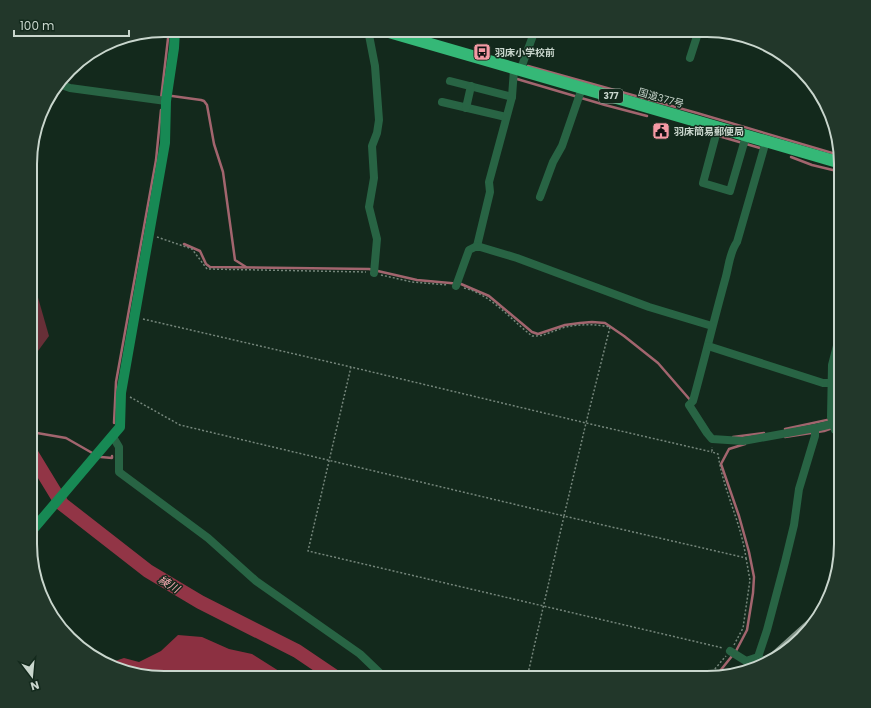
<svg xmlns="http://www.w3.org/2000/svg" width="871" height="708" font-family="Poppins,'Noto Sans JP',sans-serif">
	<rect width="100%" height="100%" fill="#13291c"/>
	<polygon fill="#672f37" points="31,285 37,294 49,336 35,355 31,351"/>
	<polygon fill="#8c3041" points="178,635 202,637 229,649 252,654 290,678 232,678 228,674 224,678 155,678 112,668 106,664 124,658 139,662 161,651"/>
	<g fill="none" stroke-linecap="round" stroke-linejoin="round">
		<g stroke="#a2656e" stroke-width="2.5">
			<polyline points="528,66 697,113 839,155"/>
			<polyline points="517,79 605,105 647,116"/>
			<polyline points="172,96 201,100 204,101 207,105 214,144 223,172 235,260 246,267"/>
			<polyline points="161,99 169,30"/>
			<polyline points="691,128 760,148"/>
			<polyline points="791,157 812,165 841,172"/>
			<polyline points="184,244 200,251 206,264 210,267 369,269 417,280 461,284 489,296 532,332 538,334 565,325 580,323 592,322 605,323 624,336 658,363 691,401"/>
			<polyline points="114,423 116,382 156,160 161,110"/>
			<polyline points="785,429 841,417"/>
			<polyline points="37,433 66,438 94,454"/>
			<polyline points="733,437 764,433"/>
			<polyline points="785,437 824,431 841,425"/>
			<polyline points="98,456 101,457 112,458 112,456"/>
			<polyline points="716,676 736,651 747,630 753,593 754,577 749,552 739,516 721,464 729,449 745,444"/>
		</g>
		<polyline stroke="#923546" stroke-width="14" points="31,453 62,504 148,571 200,602 297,651 337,678"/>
		<g stroke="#75867b" stroke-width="1.5" stroke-dasharray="2 2" stroke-linecap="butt">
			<polyline points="157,237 192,249 207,269 366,272"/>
			<polyline points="381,275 412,282 448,285"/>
			<path d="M464,288C492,295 510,319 532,336C544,337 554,330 566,327C579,324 597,324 610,327L586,423L351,367L308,551L723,648"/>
			<polyline points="143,319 351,367"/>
			<polyline points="130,397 180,425 564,516 586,423 712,452"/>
			<polyline points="734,645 743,628 750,580 746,558"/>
			<path d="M527,678L564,516L746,558C741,522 723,490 718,454L712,452V447"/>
			<polyline points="707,678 726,656"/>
		</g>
		<g stroke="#286444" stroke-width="8">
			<polyline points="368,30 375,66 379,120 377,133 372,146 374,178 369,207 377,239 374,273"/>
			<polyline points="425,43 429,30"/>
			<polyline points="690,58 699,30"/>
			<polyline points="520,71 535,30"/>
			<polyline points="450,81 512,97"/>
			<polyline points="59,84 70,88 166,101"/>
			<polyline points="442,102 506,117"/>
			<polyline points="466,108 471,86"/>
			<polyline points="718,127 703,183 730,191 746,136"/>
			<path d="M766,141L737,242C729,253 729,267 725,280C714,320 704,361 693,401L689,405L707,433L712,439L743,441L815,428L832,424"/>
			<polyline points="540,197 553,162 562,146 582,88"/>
			<polyline points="477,246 490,192 489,182 512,97 514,69"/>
			<polyline points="456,286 469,250 477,246 517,258 649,307 712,326"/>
			<polyline points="708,346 823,383 831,383"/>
			<polyline points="841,433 835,430 831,417 832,365 841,330"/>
			<polyline points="113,437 119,447 119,472 208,538 256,581 360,654 385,678"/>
			<polyline points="730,651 746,661 758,657 765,663"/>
			<polyline points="758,657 767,630 785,562 794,525 799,489 815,436 815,428"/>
		</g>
		<polyline stroke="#178954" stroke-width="10" points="30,533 120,427 121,393 165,143 166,101 174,48 175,30"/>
		<polyline stroke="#35b877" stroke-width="12" points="382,30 841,163"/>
		<polyline stroke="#839489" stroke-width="2.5" points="755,669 827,604"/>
	</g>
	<defs>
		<symbol id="bus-square" viewBox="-11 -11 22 22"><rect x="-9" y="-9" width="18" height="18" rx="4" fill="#f49aa4" stroke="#13291c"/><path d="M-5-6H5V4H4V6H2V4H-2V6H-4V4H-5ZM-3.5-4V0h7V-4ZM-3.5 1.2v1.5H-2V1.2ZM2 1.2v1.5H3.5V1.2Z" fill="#111"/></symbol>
		<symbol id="civic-square" viewBox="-11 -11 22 22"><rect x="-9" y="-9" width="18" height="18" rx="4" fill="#f49aa4" stroke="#13291c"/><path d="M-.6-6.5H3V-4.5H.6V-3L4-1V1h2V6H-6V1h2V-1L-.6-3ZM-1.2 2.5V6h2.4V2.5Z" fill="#111"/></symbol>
	</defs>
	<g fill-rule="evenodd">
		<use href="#bus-square" x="472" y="42" width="20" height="20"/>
		<use href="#civic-square" x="651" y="121" width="20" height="20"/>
	</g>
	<g text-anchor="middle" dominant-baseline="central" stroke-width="3" stroke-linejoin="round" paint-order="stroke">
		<rect fill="#13291c" stroke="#92a298" stroke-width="1" x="599" y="89" width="24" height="14" rx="3"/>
		<g font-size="9" font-weight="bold" fill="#c9d6cd">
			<text x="611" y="96">377</text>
		</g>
		<g font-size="10" font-weight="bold" fill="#c9d6cd" stroke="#13291c" text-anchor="start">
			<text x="495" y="52">羽床小学校前</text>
			<text x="674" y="131">羽床簡易郵便局</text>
		</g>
		<g font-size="10" fill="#c9d6cd" stroke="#13291c">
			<text transform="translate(661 98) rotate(16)">国道377号</text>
		</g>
		<g font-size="11" font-style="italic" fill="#fbacb4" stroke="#13291c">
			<text transform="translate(169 584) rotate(31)">綾川</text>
		</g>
	</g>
	<path d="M0 0H871V708H0ZM164 37H707A127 127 0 0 1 834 164V544A127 127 0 0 1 707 671H164A127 127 0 0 1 37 544V164A127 127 0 0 1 164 37Z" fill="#22372a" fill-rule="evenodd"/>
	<path fill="none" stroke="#c9d6cd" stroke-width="2" d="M164 37H707A127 127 0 0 1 834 164V544A127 127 0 0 1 707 671H164A127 127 0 0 1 37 544V164A127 127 0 0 1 164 37Z"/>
	<g transform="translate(32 676) rotate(164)" stroke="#13291c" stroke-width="3" paint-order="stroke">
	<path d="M0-3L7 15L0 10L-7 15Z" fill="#c9d6cd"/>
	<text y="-6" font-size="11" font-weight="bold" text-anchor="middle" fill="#c9d6cd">N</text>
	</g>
	<path d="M14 30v6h115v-6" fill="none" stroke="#c9d6cd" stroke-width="2"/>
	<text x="20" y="30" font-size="12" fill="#c9d6cd" stroke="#13291c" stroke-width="3" paint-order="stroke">100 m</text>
</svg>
